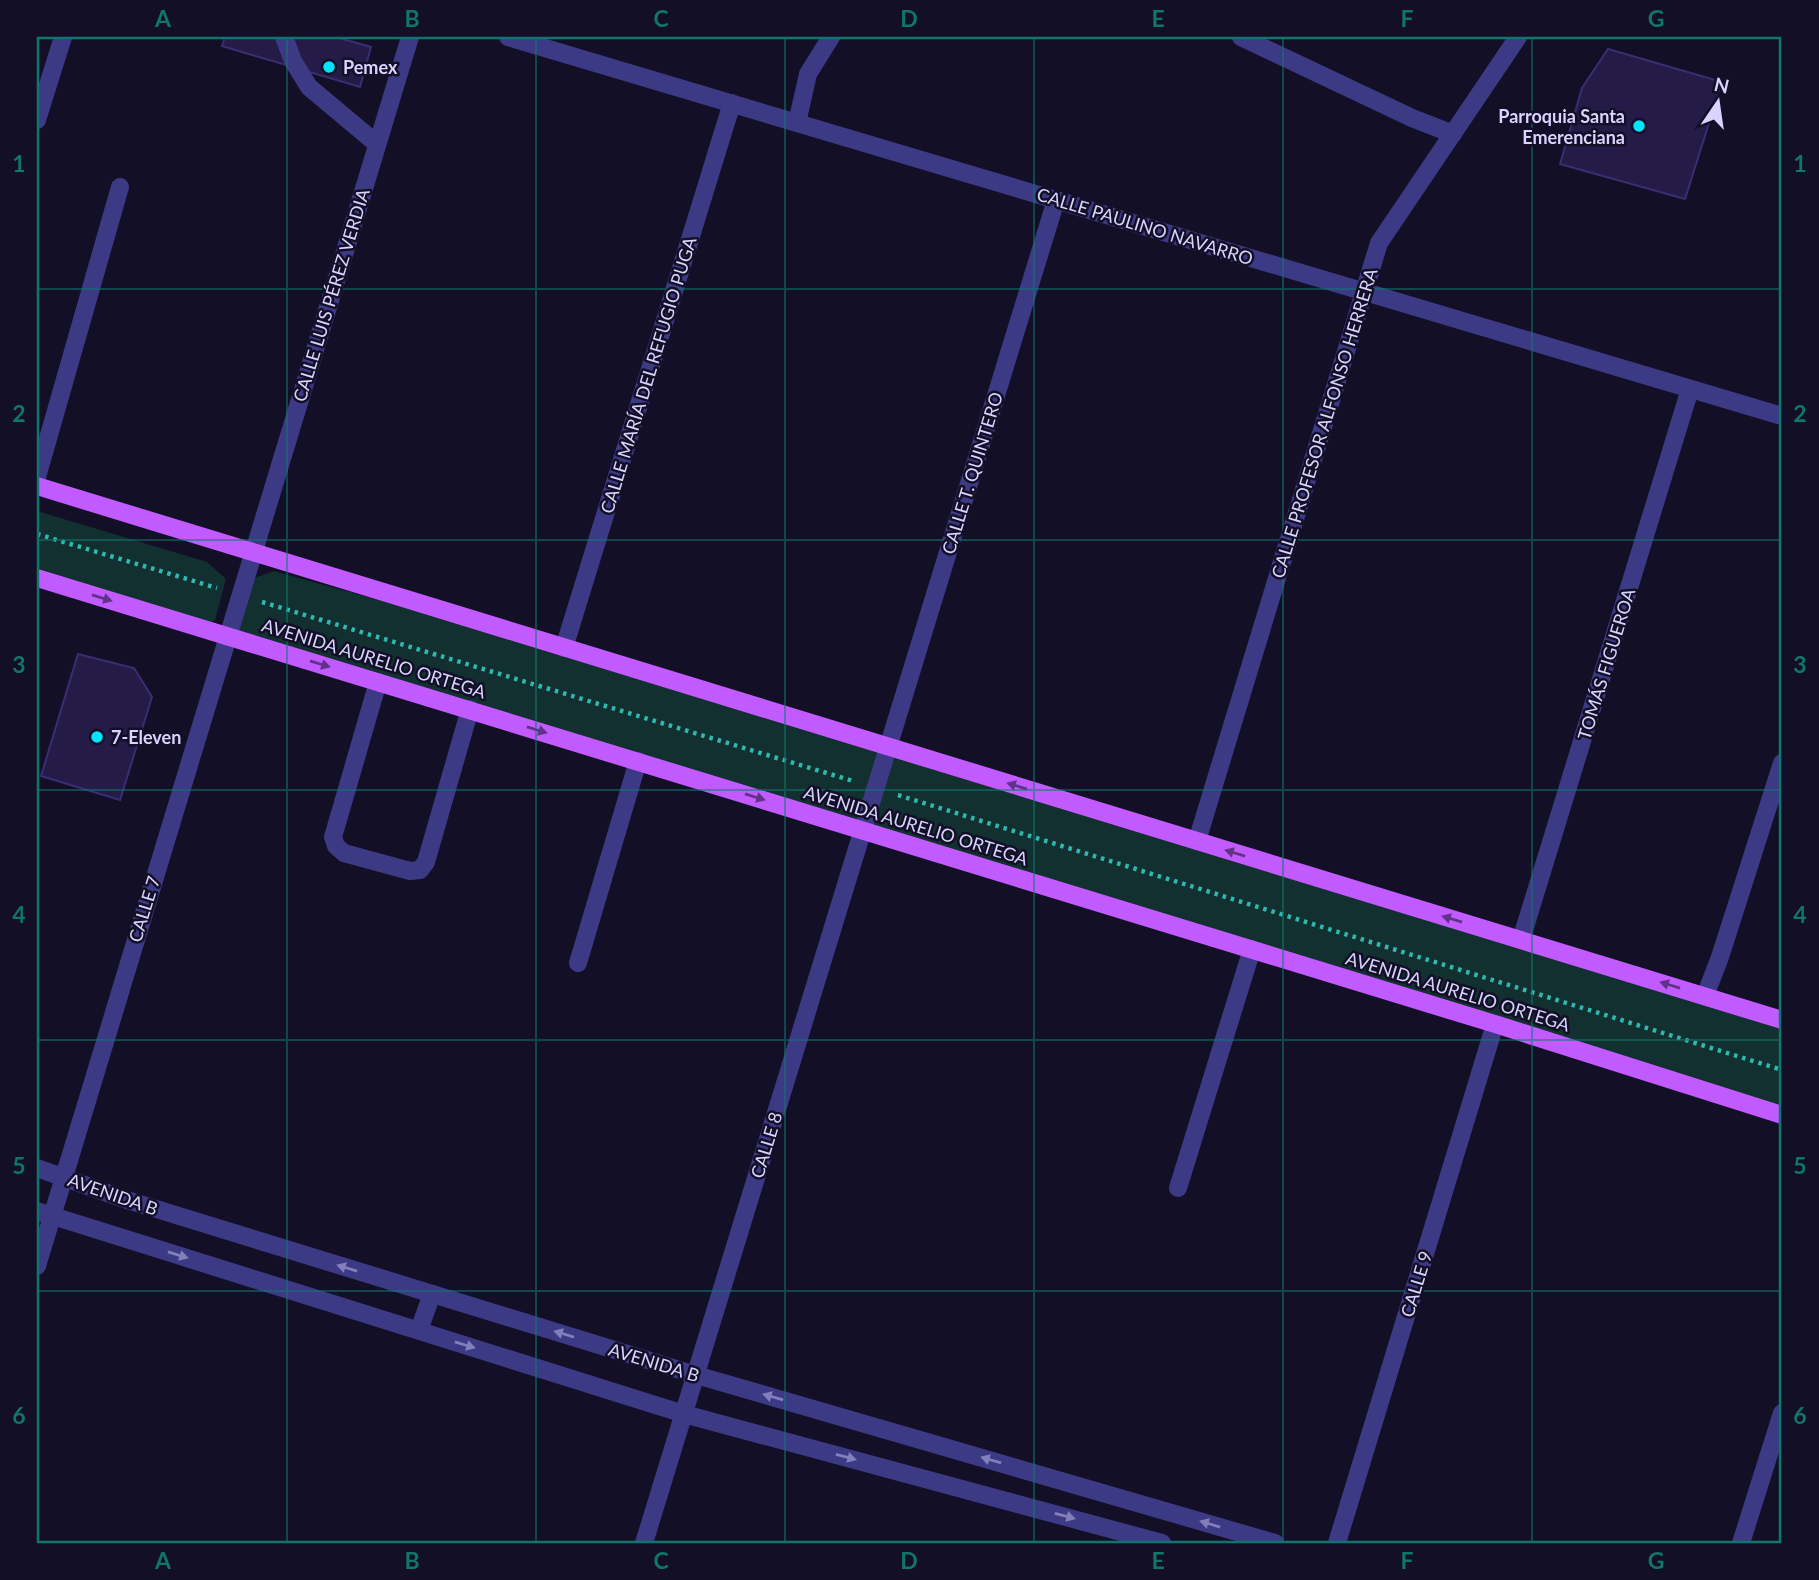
<svg xmlns="http://www.w3.org/2000/svg" width="1819" height="1580" font-family="Lato,sans-serif">
	<rect width="100%" height="100%" fill="#130f26"/>
	<g fill="#12302f">
		<polygon points="37,511 207,562 226,579 215,620 202,627 37,575"/>
		<polygon points="274,571 443,618 1782,1028 1782,1112 232,635 240,583"/>
	</g>
	<g fill="#241b47" stroke="#3b2d73" stroke-width="2">
		<polygon points="225,37 336,37 371,47 360,87 222,46"/>
		<polygon points="1608,49 1722,82 1685,199 1560,164 1582,88"/>
		<polygon points="78,654 134,668 152,697 120,800 41,776"/>
	</g>
	<g fill="none" stroke-linecap="round" stroke-linejoin="round">
		<g stroke="#2fb8b0" stroke-width="4.5" stroke-dasharray="3.5 5" stroke-linecap="butt">
			<polyline points="37,534 217,588"/>
			<polyline points="262,602 853,781"/>
			<polyline points="898,795 1782,1070"/>
		</g>
		<g stroke="#3d3a85" stroke-width="18">
			<polyline points="284,37 293,61 309,87 377,144"/>
			<polyline points="508,37 1782,416"/>
			<polyline points="1241,37 1412,118 1453,134"/>
			<polyline points="37,120 63,37"/>
			<polyline points="797,123 808,74 831,37"/>
			<polyline points="37,477 120,187"/>
			<polyline points="564,648 732,103"/>
			<polyline points="378,682 333,837 336,846 344,853 410,871 420,870 426,862 470,709"/>
			<polyline points="1197,841 1379,243 1518,37"/>
			<polyline points="1521,940 1690,389"/>
			<polyline points="578,963 638,761"/>
			<polyline points="1705,996 1720,957 1782,763"/>
			<polyline points="37,1168 127,1200 696,1375 1275,1543"/>
			<polyline points="1178,1188 1252,949"/>
			<polyline points="37,1211 684,1414 1162,1543"/>
			<polyline points="37,1266 410,37"/>
			<polyline points="419,1330 432,1294"/>
			<polyline points="644,1543 1056,200"/>
			<polyline points="1337,1543 1495,1024"/>
			<polyline points="1741,1543 1782,1413"/>
		</g>
		<g stroke="#c25bff" stroke-width="18">
			<polyline points="37,486 1782,1020"/>
			<polyline points="37,578 1495,1024 1782,1115"/>
		</g>
	</g>
	<defs><path id="oneway-solid" d="M-6-.8H1V-3.2L6.5 0L1 3.2V.8H-6Z" transform="scale(1.75)"/></defs>
	<g fill="#623188">
		<use href="#oneway-solid" transform="translate(102 598) rotate(17)"/>
		<use href="#oneway-solid" transform="translate(320 664) rotate(17)"/>
		<use href="#oneway-solid" transform="translate(537 730) rotate(17)"/>
		<use href="#oneway-solid" transform="translate(1017 786) rotate(-163)"/>
		<use href="#oneway-solid" transform="translate(755 797) rotate(17)"/>
		<use href="#oneway-solid" transform="translate(1235 853) rotate(-163)"/>
		<use href="#oneway-solid" transform="translate(1452 919) rotate(-163)"/>
		<use href="#oneway-solid" transform="translate(1670 985) rotate(-163)"/>
	</g>
	<g fill="#837fbc">
		<use href="#oneway-solid" transform="translate(178 1255) rotate(17)"/>
		<use href="#oneway-solid" transform="translate(347 1268) rotate(-163)"/>
		<use href="#oneway-solid" transform="translate(564 1334) rotate(-163)"/>
		<use href="#oneway-solid" transform="translate(465 1345) rotate(17)"/>
		<use href="#oneway-solid" transform="translate(773 1397) rotate(-164)"/>
		<use href="#oneway-solid" transform="translate(846 1457) rotate(15)"/>
		<use href="#oneway-solid" transform="translate(991 1460) rotate(-164)"/>
		<use href="#oneway-solid" transform="translate(1065 1516) rotate(15)"/>
		<use href="#oneway-solid" transform="translate(1210 1524) rotate(-163)"/>
	</g>
	<path fill="none" stroke="#0f766e" stroke-width="2" stroke-opacity="0.55" d="M287,37V1543M536,37V1543M785,37V1543M1034,37V1543M1283,37V1543M1532,37V1543M37,289H1782M37,540H1782M37,790H1782M37,1040H1782M37,1291H1782"/>
	<g fill="#00e5ff" stroke="#130f26" stroke-width="2.5">
		<circle cx="329" cy="67" r="7"/>
		<circle cx="1639" cy="126" r="7"/>
		<circle cx="97" cy="737" r="7"/>
	</g>
	<g text-anchor="middle" dominant-baseline="central" stroke-width="5" stroke-linejoin="round" paint-order="stroke">
		<g font-size="18" font-weight="bold" fill="#d9d4ff" stroke="#130f26" text-anchor="start">
			<text x="343" y="67">Pemex</text>
			<text x="1625" y="116" text-anchor="end">Parroquia Santa<tspan x="1625" dy="21">Emerenciana</tspan></text>
			<text x="111" y="737">7-Eleven</text>
		</g>
		<g font-size="18" fill="#d9d4ff" stroke="#130f26">
			<text transform="translate(1145 226) rotate(17)">CALLE PAULINO NAVARRO</text>
			<text transform="translate(331 295) rotate(-73)">CALLE LUIS PÉREZ VERDIA</text>
			<text transform="translate(648 375) rotate(-73)">CALLE MARÍA DEL REFUGIO PUGA</text>
			<text transform="translate(1324 423) rotate(-73)">CALLE PROFESOR ALFONSO HERRERA</text>
			<text transform="translate(972 473) rotate(-73)">CALLE T. QUINTERO</text>
			<text transform="translate(374 658) rotate(17)">AVENIDA AURELIO ORTEGA</text>
			<text transform="translate(1606 664) rotate(-73)">TOMÁS FIGUEROA</text>
			<text transform="translate(916 825) rotate(17)">AVENIDA AURELIO ORTEGA</text>
			<text transform="translate(144 909) rotate(-73)">CALLE 7</text>
			<text transform="translate(1458 991) rotate(17)">AVENIDA AURELIO ORTEGA</text>
			<text transform="translate(766 1145) rotate(-73)">CALLE 8</text>
			<text transform="translate(113 1194) rotate(19)">AVENIDA B</text>
			<text transform="translate(1416 1284) rotate(-73)">CALLE 9</text>
			<text transform="translate(654 1362) rotate(17)">AVENIDA B</text>
		</g>
	</g>
	<rect width="1819" height="1580" fill="none" stroke="#130f26" stroke-width="77"/>
	<g transform="translate(1718 102) rotate(13)" stroke="#130f26" stroke-width="5" paint-order="stroke">
	<path d="M0-5L12 26L0 18L-12 26Z" fill="#d9d4ff"/>
	<text y="-10" font-size="19" font-weight="bold" text-anchor="middle" fill="#d9d4ff">N</text>
	</g>
	<rect x="38" y="38" width="1742" height="1504" fill="none" stroke="#0f766e" stroke-width="2.5"/>
	<g font-size="23" text-anchor="middle" font-weight="bold" fill="#0f766e">
		<text x="163" y="27">A</text>
		<text x="412" y="27">B</text>
		<text x="661" y="27">C</text>
		<text x="909" y="27">D</text>
		<text x="1158" y="27">E</text>
		<text x="1407" y="27">F</text>
		<text x="1656" y="27">G</text>
		<text x="19" y="172">1</text>
		<text x="1800" y="172">1</text>
		<text x="19" y="422">2</text>
		<text x="1800" y="422">2</text>
		<text x="19" y="673">3</text>
		<text x="1800" y="673">3</text>
		<text x="19" y="923">4</text>
		<text x="1800" y="923">4</text>
		<text x="19" y="1174">5</text>
		<text x="1800" y="1174">5</text>
		<text x="19" y="1424">6</text>
		<text x="1800" y="1424">6</text>
		<text x="163" y="1569">A</text>
		<text x="412" y="1569">B</text>
		<text x="661" y="1569">C</text>
		<text x="909" y="1569">D</text>
		<text x="1158" y="1569">E</text>
		<text x="1407" y="1569">F</text>
		<text x="1656" y="1569">G</text>
	</g>
</svg>
